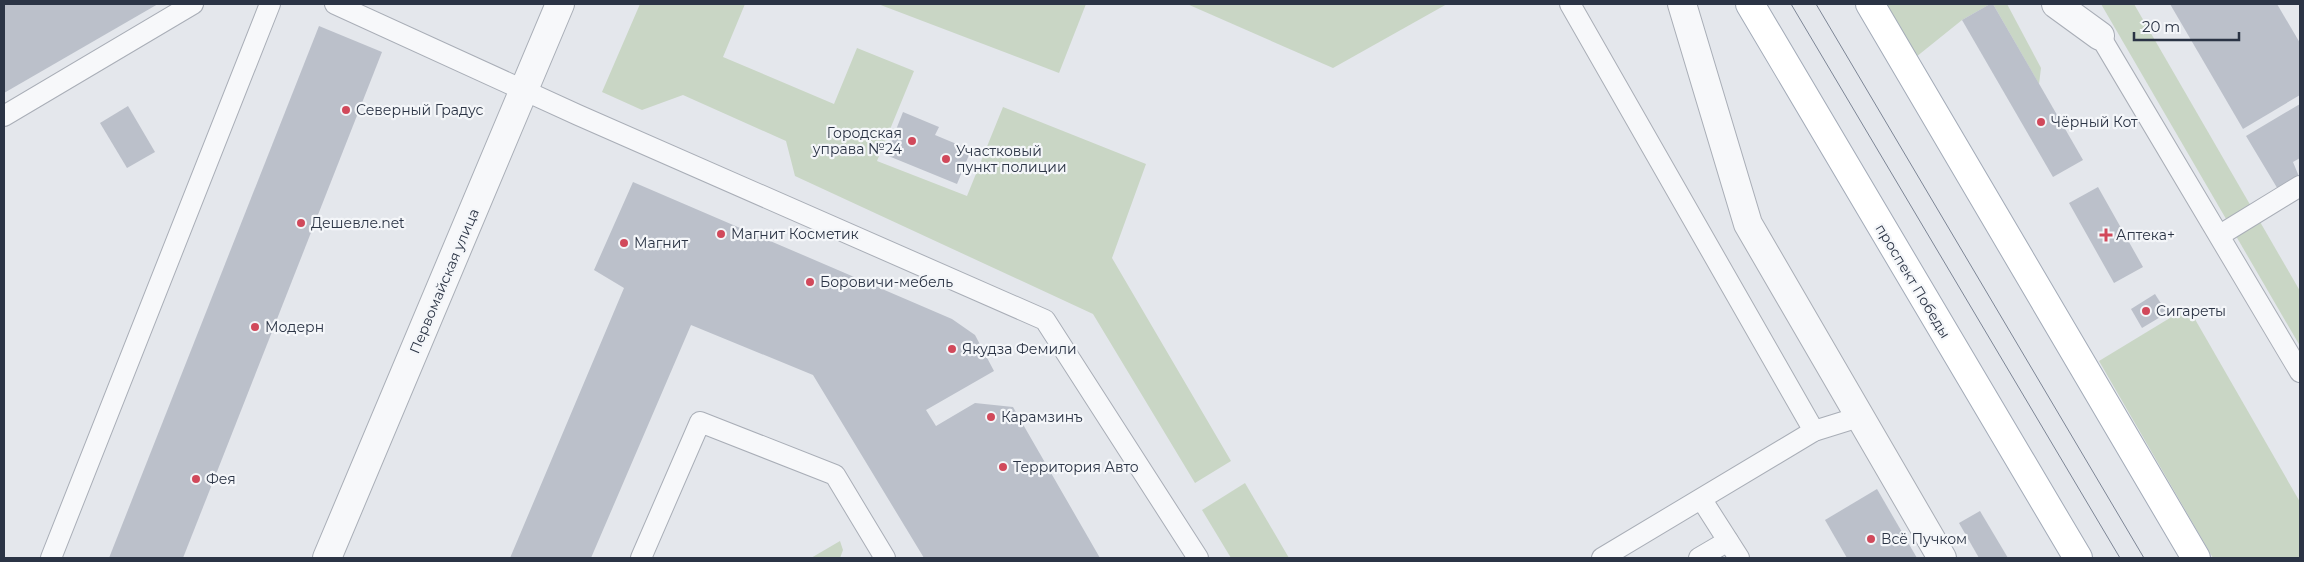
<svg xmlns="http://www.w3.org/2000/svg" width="2304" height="562" font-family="Montserrat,sans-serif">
	<rect width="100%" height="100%" fill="#e4e7ec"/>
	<g fill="#c9d6c5">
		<polygon points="640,4 745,4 723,57 834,104 857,48 914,71 877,161 967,196 1003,107 1146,164 1112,258 1231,461 1195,483 1093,314 795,176 786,141 683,95 642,110 602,92"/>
		<polygon points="878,4 1086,4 1059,73"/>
		<polygon points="1187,4 1447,4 1333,68"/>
		<polygon points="1885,4 1990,4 1962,20 1916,57"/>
		<polygon points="1993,4 2007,4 2041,68 2039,84"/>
		<polygon points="2101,4 2134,4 2300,291 2300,346"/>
		<polygon points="2188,307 2300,502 2300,558 2213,558 2099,361"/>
		<polygon points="1245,483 1289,558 1231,558 1202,510"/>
		<polygon points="840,541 843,550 840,558 811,558"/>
	</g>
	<g fill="#bbc0ca">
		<polygon points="4,4 158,4 4,93"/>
		<polygon points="1990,4 1993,4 2083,160 2053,177 1962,20"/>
		<polygon points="2170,4 2277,4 2300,43 2300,95 2243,129"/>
		<polygon points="319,26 382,52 220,464 183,558 109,558"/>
		<polygon points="2300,104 2300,158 2293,162 2300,179 2279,191 2246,136"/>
		<polygon points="128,106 155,152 127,168 100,123"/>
		<polygon points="903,112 939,127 935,135 971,150 957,184 886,155"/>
		<polygon points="633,182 952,319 975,335 994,371 926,410 936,426 975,403 1013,407 1100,558 924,558 813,375 691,325 591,558 510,558 624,288 594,270"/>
		<polygon points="2098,187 2143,267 2114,283 2069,203"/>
		<polygon points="2155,294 2167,313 2142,328 2131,309"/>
		<polygon points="1877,489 1917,558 1847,558 1825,520"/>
		<polygon points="1980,511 2008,558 1979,558 1959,523"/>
	</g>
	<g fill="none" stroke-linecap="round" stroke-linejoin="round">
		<defs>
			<g id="service">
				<polyline points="335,4 578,115 1045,320 1198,558"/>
				<polyline points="1570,4 1814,431"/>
				<polyline points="2100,36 2300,372"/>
				<polyline points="4,116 193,4"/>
				<polyline points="2220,235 2300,186"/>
				<polyline points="1702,500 1739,558"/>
				<polyline points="51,558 270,4"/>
				<polyline points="641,558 700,422 835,475 885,558"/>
				<polyline points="1602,558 1814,431 1859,417"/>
				<polyline points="1699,558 1728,541"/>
			</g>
			<g id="minor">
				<polyline points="1682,4 1748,224 1942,558"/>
				<polyline points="2056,4 2100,36"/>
			</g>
			<polyline id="tertiary" points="327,558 560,4"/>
			<g id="primary">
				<polyline points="1750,4 2078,558"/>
				<polyline points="1870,4 2196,558"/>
			</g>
		</defs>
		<use href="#service" stroke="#a9aeb7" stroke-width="22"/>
		<use href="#minor" stroke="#a9aeb7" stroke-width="30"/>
		<use href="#tertiary" stroke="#a9aeb7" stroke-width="30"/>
		<use href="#primary" stroke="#a3abb8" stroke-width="30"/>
		<use href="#service" stroke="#f7f8fa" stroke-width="20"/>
		<use href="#minor" stroke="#f7f8fa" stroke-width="28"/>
		<use href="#tertiary" stroke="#f7f8fa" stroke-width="28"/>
		<use href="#primary" stroke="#fff" stroke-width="28"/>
		<g stroke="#7d8696" stroke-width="1">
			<polyline points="1791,4 2120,558"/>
			<polyline points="1816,4 2144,558"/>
		</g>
	</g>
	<g fill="#d1495b" stroke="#f4f6f9" stroke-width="2">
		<circle cx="346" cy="110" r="5"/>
		<circle cx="2041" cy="122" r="5"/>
		<circle cx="912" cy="141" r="5"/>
		<circle cx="946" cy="159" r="5"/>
		<circle cx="301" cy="223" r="5"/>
		<circle cx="721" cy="234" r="5"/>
		<path d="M2103.5 227.5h5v5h5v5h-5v5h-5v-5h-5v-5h5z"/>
		<circle cx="624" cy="243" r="5"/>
		<circle cx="810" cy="282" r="5"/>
		<circle cx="2146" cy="311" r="5"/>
		<circle cx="255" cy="327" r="5"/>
		<circle cx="952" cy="349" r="5"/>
		<circle cx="991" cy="417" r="5"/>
		<circle cx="1003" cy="467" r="5"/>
		<circle cx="196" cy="479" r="5"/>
		<circle cx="1871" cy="539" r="5"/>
	</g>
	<g text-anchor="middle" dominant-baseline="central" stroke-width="4.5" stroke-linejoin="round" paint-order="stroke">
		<g font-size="14" fill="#2b3445" stroke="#f4f6f9" text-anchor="start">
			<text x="356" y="110">Северный Градус</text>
			<text x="2051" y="122">Чёрный Кот</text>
			<text x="902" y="133" text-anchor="end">Городская<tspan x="902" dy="16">управа №24</tspan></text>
			<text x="956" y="151">Участковый<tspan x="956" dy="16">пункт полиции</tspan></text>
			<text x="311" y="223">Дешевле.net</text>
			<text x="731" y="234">Магнит Косметик</text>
			<text x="2116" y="235">Аптека+</text>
			<text x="634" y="243">Магнит</text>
			<text x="820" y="282">Боровичи-мебель</text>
			<text x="2156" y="311">Сигареты</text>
			<text x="265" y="327">Модерн</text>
			<text x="962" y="349">Якудза Фемили</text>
			<text x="1001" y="417">Карамзинъ</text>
			<text x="1013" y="467">Территория Авто</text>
			<text x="206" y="479">Фея</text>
			<text x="1881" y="539">Всё Пучком</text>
		</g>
		<g font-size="14" fill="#2b3445" stroke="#f4f6f9">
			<text transform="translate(444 281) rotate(-67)">Первомайская улица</text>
			<text transform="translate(1913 281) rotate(59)">проспект Победы</text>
		</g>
	</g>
	<rect width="2304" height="562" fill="none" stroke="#2b3445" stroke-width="10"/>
	<path d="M2134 32v8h105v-8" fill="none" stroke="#2b3445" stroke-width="2.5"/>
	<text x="2142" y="32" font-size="15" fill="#2b3445" stroke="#f4f6f9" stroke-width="4" paint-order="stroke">20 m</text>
</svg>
